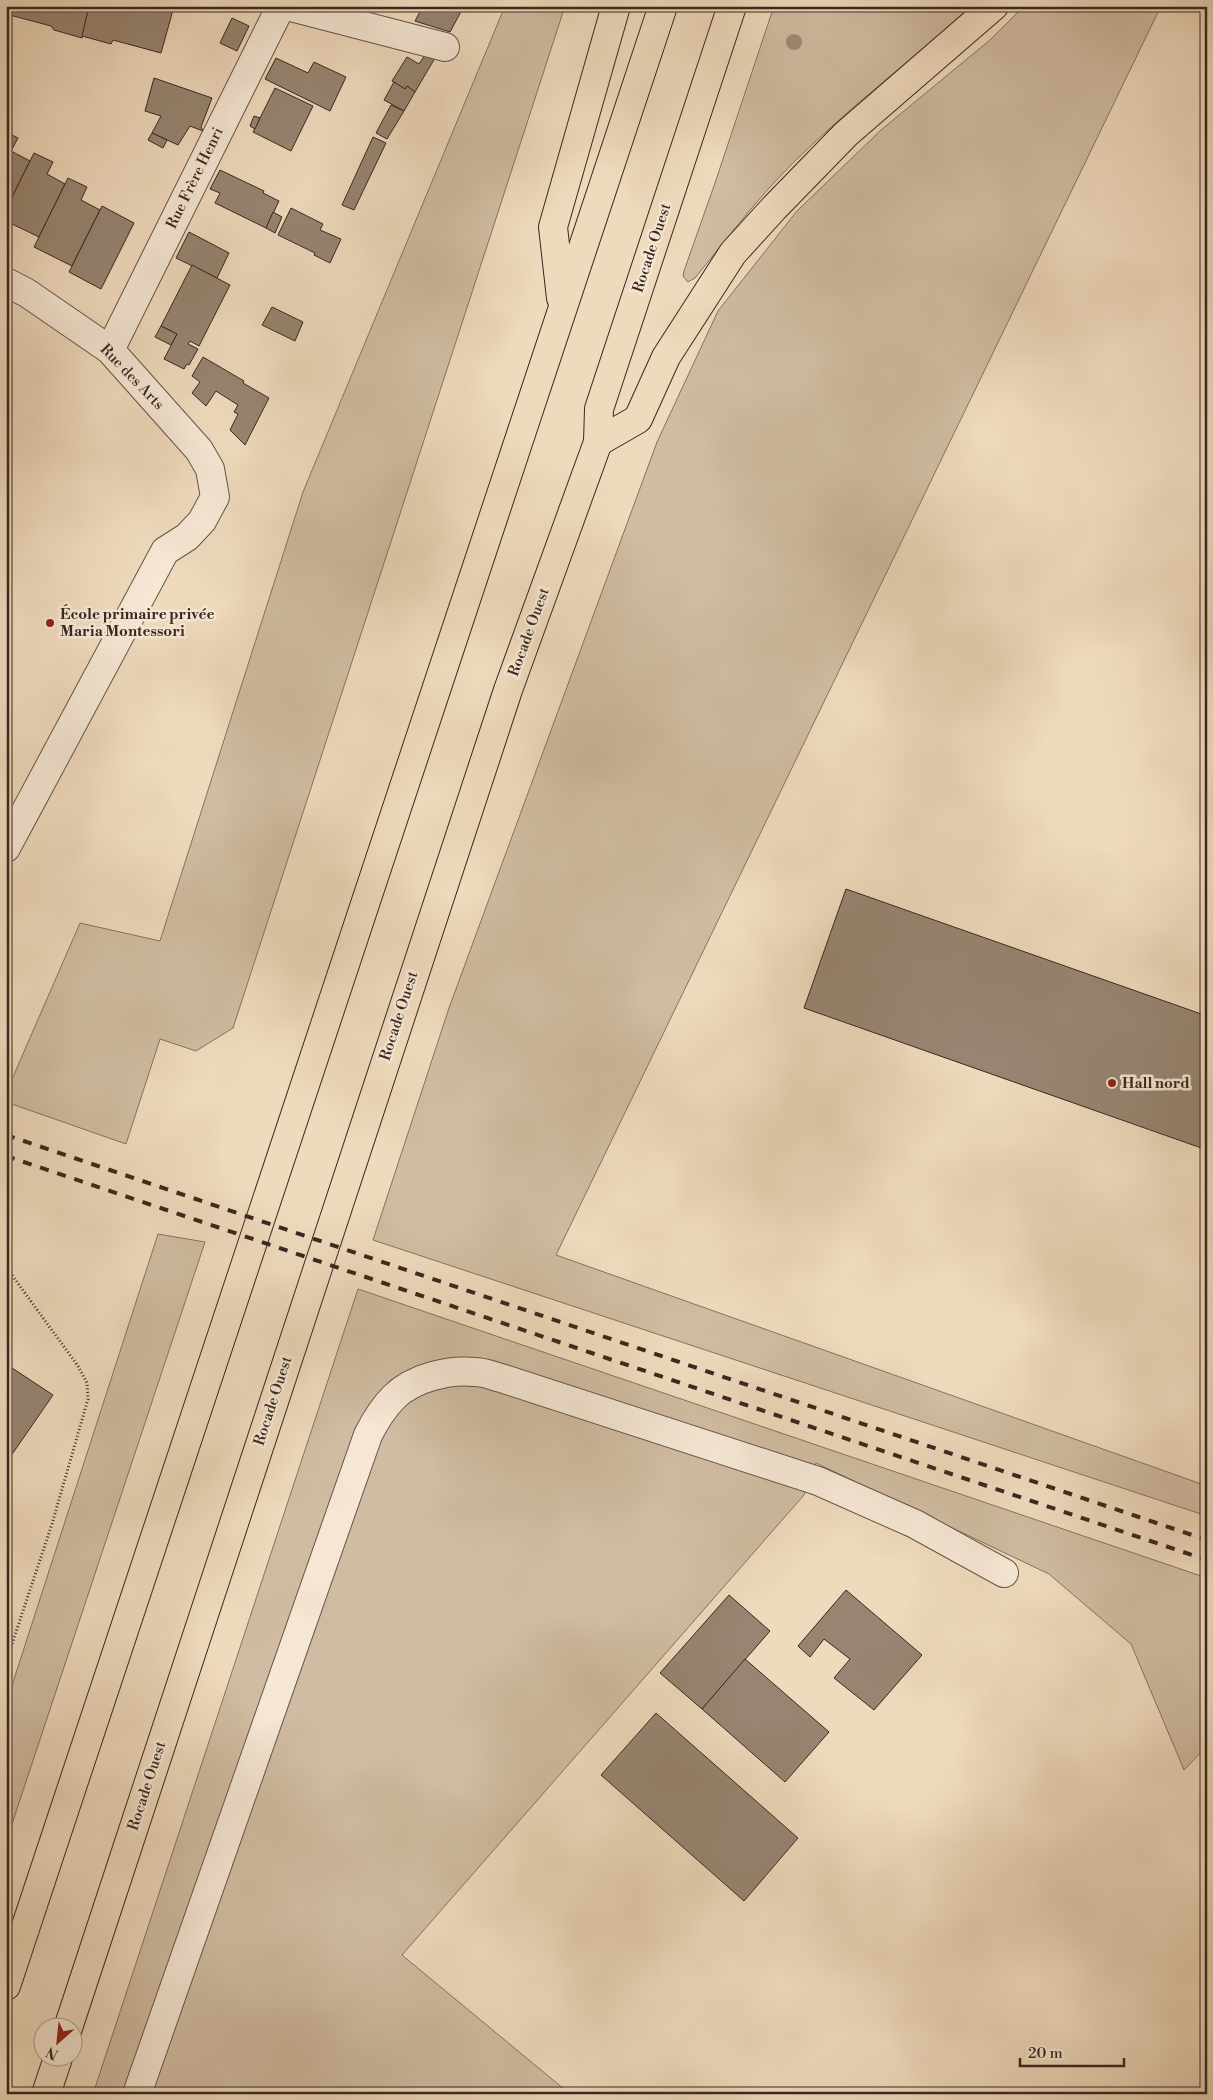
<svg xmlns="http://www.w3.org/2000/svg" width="1213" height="2100" font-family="'Libre Bodoni',serif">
	<rect width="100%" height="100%" fill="#efdabd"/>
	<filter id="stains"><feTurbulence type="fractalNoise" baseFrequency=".004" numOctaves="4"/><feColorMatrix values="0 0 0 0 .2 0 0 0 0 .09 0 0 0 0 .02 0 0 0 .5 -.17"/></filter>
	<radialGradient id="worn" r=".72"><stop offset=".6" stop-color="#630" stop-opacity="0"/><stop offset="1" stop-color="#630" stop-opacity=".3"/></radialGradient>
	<g fill="#d0bca2" stroke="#847262">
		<polygon points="505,6 565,6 233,1028 196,1051 160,1039 126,1144 6,1102 6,1093 80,923 160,941 303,492"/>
		<path d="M774,6H971C912,60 847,109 791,165C756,200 726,240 695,278L688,282L683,276L684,271L715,183Z"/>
		<polygon points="1024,6 1161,6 556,1255 1207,1486 1207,1516 373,1240 449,1008 657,442 718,311 797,211 881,130 990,40"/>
		<polygon points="158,1234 205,1242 6,1842 6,1704"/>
		<polygon points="358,1289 1207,1578 1207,1746 1184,1770 1131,1644 1049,1574 816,1463 804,1495 402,1955 570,2094 93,2094"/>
	</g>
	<g fill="#978572" stroke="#382821">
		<polygon points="6,6 89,6 82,38 54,30 51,26 6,14"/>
		<polygon points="89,6 158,6 173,10 161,53 113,40 111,44 82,36"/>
		<polygon points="423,6 464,6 450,32 415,21"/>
		<polygon points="232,18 249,26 237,51 220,43"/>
		<polygon points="425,55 435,58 415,92 407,86 405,89 392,81 407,57 419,64"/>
		<polygon points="276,58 308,73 314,62 346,77 330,111 265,79"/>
		<polygon points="154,78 212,98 201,127 203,131 190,126 178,145 152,133 161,116 145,111"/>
		<polygon points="394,82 405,89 407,86 415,92 404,111 384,100"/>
		<polygon points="275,88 313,106 291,151 253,132"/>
		<polygon points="391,105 404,111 387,139 376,133"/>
		<polygon points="254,116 260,118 255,129 250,126"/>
		<polygon points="6,132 18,138 11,151 30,161 6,209"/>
		<polygon points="152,133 167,140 163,148 148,140"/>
		<polygon points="373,137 386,143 354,210 342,205"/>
		<polygon points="34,153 53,162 47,174 65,184 39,237 6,221 6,209"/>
		<polygon points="220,170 264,191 263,193 279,201 266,228 215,203 220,193 210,189"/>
		<polygon points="68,178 87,187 81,200 100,210 72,266 34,247"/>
		<polygon points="102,206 134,223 101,289 69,272"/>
		<polygon points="291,208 323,224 320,230 341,239 330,263 314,255 315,253 278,235"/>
		<polygon points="273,212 282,217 275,233 266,228"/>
		<polygon points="189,232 229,253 217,278 176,258"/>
		<polygon points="192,265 230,285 199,346 190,341 188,344 198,349 189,365 187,364 184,369 164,359 177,334 161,326"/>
		<polygon points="272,307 303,322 295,341 262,325"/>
		<polygon points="161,326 177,334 171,345 155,337"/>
		<polygon points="203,357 244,381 243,383 269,398 245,445 230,430 238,414 234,412 238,405 216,391 206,406 192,393 200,382 192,376"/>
		<polygon points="846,889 1207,1016 1207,1150 804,1008"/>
		<polygon points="6,1364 53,1395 6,1463"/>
		<polygon points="846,1590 922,1655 874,1710 834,1678 850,1659 824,1639 810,1657 798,1646"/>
		<polygon points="729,1595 770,1631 702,1709 660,1673"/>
		<polygon points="745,1659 829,1732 785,1782 702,1709"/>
		<polygon points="656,1713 798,1838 744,1901 601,1775"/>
	</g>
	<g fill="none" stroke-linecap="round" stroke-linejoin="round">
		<defs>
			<g id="minor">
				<polyline points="287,6 445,47"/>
				<polyline points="6,282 27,293 110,350 199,450 210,469 215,497 202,521 187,537 165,551 6,848"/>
				<polyline points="110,350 281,6"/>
				<path d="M137,2094L368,1435C375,1421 383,1408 394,1397C413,1378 449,1369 475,1372C484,1372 493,1376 501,1378L818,1481L915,1524L1004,1573"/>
			</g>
			<g id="highway">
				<polyline points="561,298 553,227 616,6"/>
				<polyline points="598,442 638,419 666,357 733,253 774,208 846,134 994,6"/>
				<polyline points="6,1986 663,6"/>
				<polyline points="68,2028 508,690 598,442 599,409 732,6"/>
				<polyline points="46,2094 58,2058"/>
			</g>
		</defs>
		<use href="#minor" stroke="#665448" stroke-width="30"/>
		<use href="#highway" stroke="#382821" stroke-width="30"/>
		<polyline stroke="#382821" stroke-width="3" stroke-dasharray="1 2.5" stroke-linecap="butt" points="6,1267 78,1366 87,1383 88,1399 52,1524 6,1662"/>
		<use href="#minor" stroke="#f5e7d4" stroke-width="28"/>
		<use href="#highway" stroke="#efdabd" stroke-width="28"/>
		<g stroke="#382821" stroke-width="4" stroke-dasharray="9 9" stroke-linecap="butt">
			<polyline points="6,1135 1207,1540"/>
			<polyline points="6,1156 1207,1560"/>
		</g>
	</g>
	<circle fill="#9f8c79" cx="794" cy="42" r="8"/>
	<g fill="#8f2418" stroke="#f5e7d4" stroke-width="2">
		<circle cx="50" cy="623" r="5"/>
		<circle cx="1112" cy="1083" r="5"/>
	</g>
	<g text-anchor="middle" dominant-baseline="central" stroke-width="5" stroke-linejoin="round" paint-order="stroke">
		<g font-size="15" fill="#382821" stroke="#f5e7d4">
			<text transform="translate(195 178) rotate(-64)">Rue Frère Henri</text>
			<text transform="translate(652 248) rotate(-72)">Rocade Ouest</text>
			<text transform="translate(132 377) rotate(46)">Rue des Arts</text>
			<text transform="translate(529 632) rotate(-70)">Rocade Ouest</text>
			<text transform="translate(399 1016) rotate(-72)">Rocade Ouest</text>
			<text transform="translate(273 1401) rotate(-72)">Rocade Ouest</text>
			<text transform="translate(147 1786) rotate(-72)">Rocade Ouest</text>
		</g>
		<g font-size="15" font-weight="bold" fill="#382821" stroke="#f5e7d4" text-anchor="start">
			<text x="60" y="614">École primaire privée<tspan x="60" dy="17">Maria Montessori</tspan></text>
			<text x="1122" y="1083">Hall nord</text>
		</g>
	</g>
	<rect width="1213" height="2100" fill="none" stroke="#efdabd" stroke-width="25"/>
	<rect x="8" y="8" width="1198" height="2085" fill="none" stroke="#382821" stroke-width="2.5"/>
	<rect x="12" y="12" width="1188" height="2075" fill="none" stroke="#382821"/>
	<g transform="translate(58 2042) rotate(207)"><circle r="24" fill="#f5e7d4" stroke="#a99b8c"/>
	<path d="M0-4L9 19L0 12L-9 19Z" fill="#8f2418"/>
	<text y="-8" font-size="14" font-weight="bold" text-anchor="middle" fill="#382821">N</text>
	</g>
	<path d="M1020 2058v8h104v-8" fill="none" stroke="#382821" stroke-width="2.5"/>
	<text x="1028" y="2058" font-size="15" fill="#382821" stroke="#f5e7d4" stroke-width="4" paint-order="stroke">20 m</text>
	<rect width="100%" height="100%" filter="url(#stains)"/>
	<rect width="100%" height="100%" fill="url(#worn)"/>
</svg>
